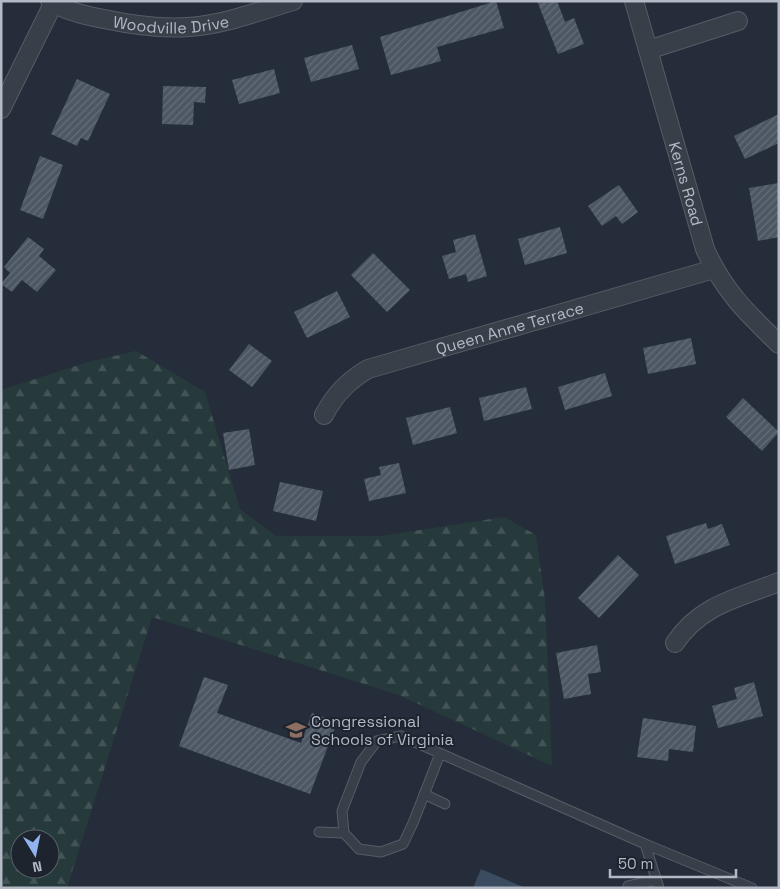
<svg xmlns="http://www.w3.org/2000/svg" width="780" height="889" font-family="'Space Grotesk',sans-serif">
	<defs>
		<pattern id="forest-firs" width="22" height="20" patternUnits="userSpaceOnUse" patternTransform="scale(1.25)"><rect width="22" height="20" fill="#273a3b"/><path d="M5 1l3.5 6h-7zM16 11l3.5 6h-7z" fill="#445456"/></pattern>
		<pattern id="building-hatch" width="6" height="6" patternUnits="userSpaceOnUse" patternTransform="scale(1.25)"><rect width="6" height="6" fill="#4d5764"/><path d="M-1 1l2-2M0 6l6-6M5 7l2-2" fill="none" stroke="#646d79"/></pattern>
	</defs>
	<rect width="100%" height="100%" fill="#242d39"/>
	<path fill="url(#forest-firs)" fill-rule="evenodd" d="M136,351L205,392L240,509L276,536H381L504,517L536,535L545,600L552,766L399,695L152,617L67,888H1V390L88,362ZM20,839H50V869H20Z"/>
	<polygon fill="#3b4b60" points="481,869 526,888 473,888"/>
	<g fill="url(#building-hatch)">
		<polygon points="496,1 504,28 437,47 441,61 391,75 380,37"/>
		<polygon points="537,1 557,1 565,22 574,18 584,44 558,54"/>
		<polygon points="352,45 359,69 311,82 304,58"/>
		<polygon points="274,69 280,93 239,104 232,80"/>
		<polygon points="77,79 110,94 88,141 81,138 77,146 51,134"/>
		<polygon points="163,86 206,87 205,103 194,102 193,125 162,124"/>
		<polygon points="779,114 779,143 745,159 734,136"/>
		<polygon points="40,156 63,165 43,219 20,210"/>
		<polygon points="779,183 779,237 758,241 749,188"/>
		<polygon points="619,185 638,212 622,224 616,216 602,226 588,206"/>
		<polygon points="560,227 567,253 525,265 518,239"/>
		<polygon points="475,234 487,276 468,282 466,274 449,279 442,256 456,252 453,240"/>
		<polygon points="28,237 44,249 39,256 56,270 37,292 22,280 12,292 1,284 10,273 4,267"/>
		<polygon points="373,253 410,290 387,312 351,275"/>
		<polygon points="337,291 350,317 307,338 294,312"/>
		<polygon points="691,338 696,364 648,374 643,348"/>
		<polygon points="249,344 272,361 252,387 229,370"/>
		<polygon points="605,373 612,396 565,410 558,387"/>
		<polygon points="526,387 532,409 484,421 479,398"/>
		<polygon points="743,398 779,432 762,451 726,417"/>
		<polygon points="450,407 457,433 413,445 406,418"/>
		<polygon points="249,429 255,465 229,470 223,433"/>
		<polygon points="399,463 406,493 369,501 364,479 381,475 379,467"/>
		<polygon points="280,482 323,491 316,521 273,511"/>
		<polygon points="706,523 708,529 722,524 730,545 675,564 666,536"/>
		<polygon points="618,555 639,575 599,618 578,598"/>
		<polygon points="597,645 601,672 588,674 591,694 564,699 556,653"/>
		<polygon points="204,677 228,685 217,713 301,743 312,713 337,722 310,794 179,746"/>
		<polygon points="754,682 763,716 718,728 712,706 737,699 734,688"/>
		<polygon points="643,718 696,726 693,752 669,749 668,761 637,757"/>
	</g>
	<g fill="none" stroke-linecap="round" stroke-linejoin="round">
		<defs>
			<g id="service">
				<polyline points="440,754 413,823 403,844 381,852 359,849 344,833 342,811 361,762 377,741 401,736 645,844 659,888"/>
				<polyline points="424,794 445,804"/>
				<polyline points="319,832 344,833"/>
				<polyline points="645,844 752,888"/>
				<polyline points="628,886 656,880"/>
			</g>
			<g id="minor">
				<path id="s1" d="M50,1C65,11 87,16 104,19C132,25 160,29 188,27C224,25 259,11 293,1"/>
				<path id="s2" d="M634,1L705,249C723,290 747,313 779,344"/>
				<polyline points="648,50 738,21"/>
				<polyline points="1,109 53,4"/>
				<path id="s3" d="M324,415C335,394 348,381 368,369L714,269"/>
				<path d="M675,643C700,605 738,598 779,582"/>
			</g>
		</defs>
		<use href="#service" stroke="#565d67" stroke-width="11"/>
		<use href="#minor" stroke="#565d67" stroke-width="20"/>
		<use href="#service" stroke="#383f49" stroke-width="9"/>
		<use href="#minor" stroke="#383f49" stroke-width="18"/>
	</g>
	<defs>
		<symbol id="school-bare" viewBox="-9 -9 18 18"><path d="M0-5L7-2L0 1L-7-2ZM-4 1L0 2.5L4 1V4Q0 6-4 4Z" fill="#8d6e63" stroke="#1d242e" stroke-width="2.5" paint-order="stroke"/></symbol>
	</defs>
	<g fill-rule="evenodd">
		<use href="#school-bare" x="282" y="716" width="28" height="28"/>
	</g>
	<g text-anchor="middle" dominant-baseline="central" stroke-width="4" stroke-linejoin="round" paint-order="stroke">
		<g font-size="16" fill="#b3bac5" stroke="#1d242e">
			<text stroke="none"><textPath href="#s1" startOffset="125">Woodville Drive</textPath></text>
			<text stroke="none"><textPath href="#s2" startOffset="190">Kerns Road</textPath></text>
			<text stroke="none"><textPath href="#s3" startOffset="212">Queen Anne Terrace</textPath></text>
		</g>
		<g font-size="16" fill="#b3bac5" stroke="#1d242e" text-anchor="start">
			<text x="311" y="721">Congressional<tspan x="311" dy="18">Schools of Virginia</tspan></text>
		</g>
	</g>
	<rect width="780" height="889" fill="none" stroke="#b3bac5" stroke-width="5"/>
	<g transform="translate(35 854) rotate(170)"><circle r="24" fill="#1d242e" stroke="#59606a"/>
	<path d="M0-4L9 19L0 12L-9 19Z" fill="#8fb4ee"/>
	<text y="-8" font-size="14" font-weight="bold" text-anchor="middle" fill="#b3bac5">N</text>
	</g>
	<path d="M610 869v8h126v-8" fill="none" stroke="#b3bac5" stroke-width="2.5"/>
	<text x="618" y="869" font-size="15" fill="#b3bac5" stroke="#1d242e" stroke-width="4" paint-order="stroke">50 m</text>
</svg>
